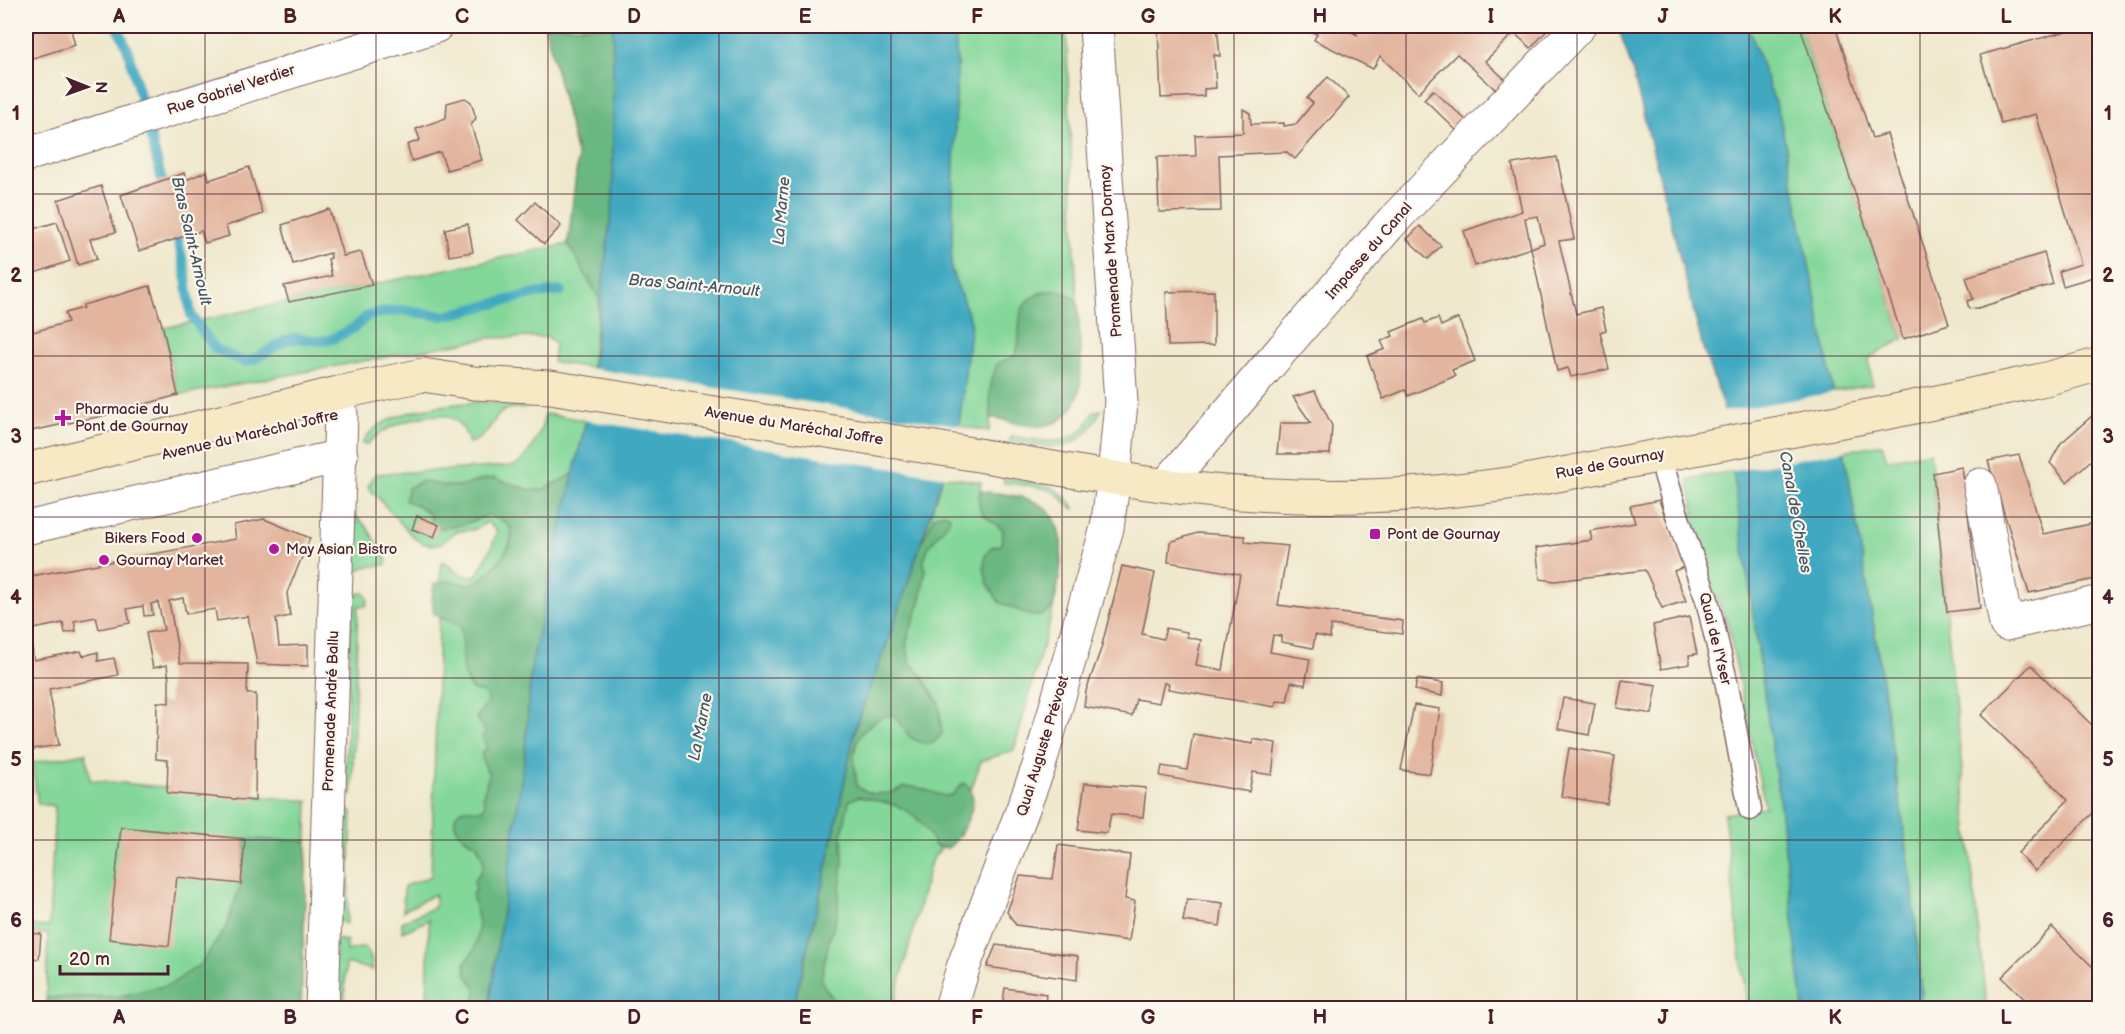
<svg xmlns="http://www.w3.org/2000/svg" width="2125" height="1034" font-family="'Balsamiq Sans',sans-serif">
	<rect width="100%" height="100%" fill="#fbf7ec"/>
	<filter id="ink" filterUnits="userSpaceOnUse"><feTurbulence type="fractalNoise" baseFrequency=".0167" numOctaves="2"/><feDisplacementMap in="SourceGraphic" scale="12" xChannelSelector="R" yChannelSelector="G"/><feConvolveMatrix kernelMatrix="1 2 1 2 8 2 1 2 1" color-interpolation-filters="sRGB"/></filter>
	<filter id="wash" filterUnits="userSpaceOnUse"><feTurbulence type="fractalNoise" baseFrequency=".008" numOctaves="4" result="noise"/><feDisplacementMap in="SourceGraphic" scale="24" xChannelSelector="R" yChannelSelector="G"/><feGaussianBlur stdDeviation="1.35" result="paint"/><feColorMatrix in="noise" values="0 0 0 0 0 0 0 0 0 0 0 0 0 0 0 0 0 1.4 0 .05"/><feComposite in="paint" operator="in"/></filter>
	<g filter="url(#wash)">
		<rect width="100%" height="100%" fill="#efe8cc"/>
		<g fill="#83d799" stroke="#667b62" stroke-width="1.5">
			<polygon points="545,26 613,26 600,295 591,368 553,362 555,344 548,337 490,338 178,395 163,328 568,244 578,158"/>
			<path d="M955,26H1066L1080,379C1072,440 1037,426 991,417L989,431L959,426L971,322L951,269L957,64Z"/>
			<polygon points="1748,26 1800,26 1903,339 1869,358 1872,385 1833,392 1780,117"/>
			<path d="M479,402L533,404C522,412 516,405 505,410C491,417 492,436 469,443C460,411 440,412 413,419C395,425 380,430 368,444H362C378,411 446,404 479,402Z"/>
			<path d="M1101,410C1079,457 1053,448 1009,441L1012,436C1047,442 1076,450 1094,412Z"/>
			<path d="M545,414L586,420L547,587L489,1008H427L429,920L402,932V922L435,907V894L403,911L404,886L431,876L441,562H445C455,570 463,579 477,575L492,546L497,531L488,522L473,530L457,531L439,545L425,544L415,539L368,487L375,474L514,466C528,460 543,429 545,414Z"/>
			<polygon points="1882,444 1887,460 1930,452 1986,1008 1923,1008 1912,882 1873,621 1844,451"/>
			<polygon points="1733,471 1780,805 1803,1008 1747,1008 1724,814 1765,807 1728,625 1698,552 1687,514 1695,512 1688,479"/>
			<path d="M943,476L981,482L980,491C1002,495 1034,495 1049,512C1078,542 1047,630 1037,666C1029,694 1022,722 1014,750L981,761L959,824L931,861L893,1008H793L856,725L896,619Z"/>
			<path d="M1003,477C1033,482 1058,480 1075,509C1066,507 1064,499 1057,494C1043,485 1020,485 1004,483Z"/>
			<polygon points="355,516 367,527 387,561 385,565 364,567 352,576 351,517"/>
			<polygon points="360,593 365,593 368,599 366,606 358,606 352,795 347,796 345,794 351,601"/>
			<polygon points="86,753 90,780 308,801 301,1008 46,1008 48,934 26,933 26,925 49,927 55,806 38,804 32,763"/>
			<polygon points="344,809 352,811 347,924 338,921"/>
			<path d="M335,939L347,941V951L364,947C371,953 372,961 373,970L346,963L344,1008H333Z"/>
		</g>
		<g fill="#6ab881" stroke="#5a6c56" stroke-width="1.5">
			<polygon points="545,26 653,26 630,353 568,244 578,158"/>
			<path d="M1044,291H1060L1078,301C1078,325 1085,379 1077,399C1070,415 1055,427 1037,426C1022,426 1006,420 991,417C989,397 989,382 998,363L1015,356C1027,328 1006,307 1044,291Z"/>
			<path d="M577,472L515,1008H474L476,989L466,974L465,963L474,950L478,934L479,921L472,894L476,890L474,880C488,866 484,860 476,843C456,839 445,812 466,809C471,808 476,810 481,810L485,806L483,796L489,775L482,759V752L487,747L482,737L485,733L483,727L476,718L488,701L484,693L472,690C453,663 468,651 460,626L434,614L432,599L434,584C438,583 444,581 448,581C455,580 463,586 471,584C487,580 521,542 509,526C505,520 495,518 488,515C469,523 453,530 432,527L430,515L417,505L405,501L408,488L422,481L446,486H464L480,480L494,478L530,490H542Z"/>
			<path d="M980,491C999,494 1023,495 1039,504C1073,522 1060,578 1053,608L1043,615L1031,616L999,602L988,584L984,569L985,556L991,547L1001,545L1003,530C987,515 975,518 980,491Z"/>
			<path d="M943,513L950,516L949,521L928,548L924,559L925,573L921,599L906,643L910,663L922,676L939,703L942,734L932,744C909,743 906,732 894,715C882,716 878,718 869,726C849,742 854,764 857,787L872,794L890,793L904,787H916L944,796L952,795L963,783L968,786C970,790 973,795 973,800C973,814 959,840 948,848L935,846C918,807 897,805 859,796L849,801L842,834L843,862L837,915L828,945L821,980C843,1021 848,994 877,1006V1008H793L829,857L856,725L896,619L919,549L934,516Z"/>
			<polygon points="245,839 307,841 301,1008 46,1008 46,998 121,996 171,984 202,963 226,927 241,884"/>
		</g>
		<g fill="#41a9c1" stroke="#466476" stroke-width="1.5">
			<polygon points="613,26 955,26 957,64 951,269 971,322 959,426 896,619 856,725 829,857 793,1008 489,1008 525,752 531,669 547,587 586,420 613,198"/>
			<polygon points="1618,26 1748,26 1780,117 1822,330 1849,479 1873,621 1912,882 1923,1008 1803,1008 1780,805 1724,409 1703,348 1632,69"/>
		</g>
		<g fill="#efe8cc">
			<polygon points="588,368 962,426 946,477 583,420"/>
			<polygon points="1836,392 1847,450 1730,472 1722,412"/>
		</g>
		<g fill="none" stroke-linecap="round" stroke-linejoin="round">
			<g stroke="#41a9c1" stroke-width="10">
				<polyline points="117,26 128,50 165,192"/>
				<polyline points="174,225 185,269 191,315 215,349 245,362 255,359 286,340 296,338 320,341 332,339 354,328 367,316 378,313 401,310 444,316 533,294 561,291"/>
			</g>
		</g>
		<g id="blocks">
			<g fill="#e3b59e">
				<polygon points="26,26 70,26 75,45 30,59 26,43"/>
				<polygon points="1158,26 1217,26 1220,56 1214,55 1216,88 1204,89 1204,96 1161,98"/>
				<polygon points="1307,26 1339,26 1358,35 1349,27 1350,26 1551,26 1531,48 1514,33 1485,61 1507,81 1497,91 1457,54 1418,93 1380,56 1373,69 1314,40 1317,34 1305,29"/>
				<polygon points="1800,26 1835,26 1872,138 1887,134 1949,324 1903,339"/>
				<polygon points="2085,26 2100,26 2100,275 2063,286 2059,271 2081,264 2036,114 2001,124 1980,55"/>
				<polygon points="1328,77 1349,97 1295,159 1287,152 1219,155 1221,211 1159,212 1157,157 1196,156 1195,135 1243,133 1243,109 1250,113 1251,124 1284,123 1284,126 1296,124 1313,103 1307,98"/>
				<polygon points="1433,90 1468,122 1458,132 1424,99"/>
				<polygon points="465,98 471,102 476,118 471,125 482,160 447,170 440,152 412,161 407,145 420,140 416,129 446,118 447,103"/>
				<polygon points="1557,157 1574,239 1559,241 1576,314 1601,308 1606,330 1600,332 1609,369 1571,377 1568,368 1557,371 1531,248 1544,243 1538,216 1525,218 1531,248 1475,266 1464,231 1522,211 1512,164"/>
				<polygon points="249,167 263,214 226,226 229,236 205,243 201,231 139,251 121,195 184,173 186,180 207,171 209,180"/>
				<polygon points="101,186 116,232 90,239 97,259 78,265 58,200"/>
				<polygon points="535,202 561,226 544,244 518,220"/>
				<polygon points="329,209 343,256 361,252 372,285 289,302 284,286 332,276 328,259 331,258 330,253 293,264 282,225"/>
				<polygon points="57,222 70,261 26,276 26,231"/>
				<polygon points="468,224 473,252 449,256 445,229"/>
				<polygon points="1420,226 1441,246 1428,259 1407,239"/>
				<polygon points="2044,253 2053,284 1975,309 1976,308 1969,309 1967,301 1973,299 1966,277"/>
				<polygon points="150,286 163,328 178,395 102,416 26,432 26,334 68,322 65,313 83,308 83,305"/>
				<polygon points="1214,291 1214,345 1168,346 1166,292"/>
				<polygon points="1438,318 1441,326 1458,318 1475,361 1452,370 1455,376 1408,396 1405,390 1383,399 1367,356 1385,349 1381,341 1393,336 1391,332 1423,319 1425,323"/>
				<polygon points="1315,391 1332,426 1330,454 1277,454 1280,423 1311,423 1293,397"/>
				<polygon points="2100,409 2100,452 2067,482 2050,463 2061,443"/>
				<polygon points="2019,455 2043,534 2100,522 2100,578 2029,593 1988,461"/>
				<polygon points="1962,467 1980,608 1947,612 1933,473"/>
				<polygon points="1659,500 1684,567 1674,571 1686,601 1662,608 1645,570 1555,581 1540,579 1536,548 1592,540 1590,531 1635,523 1630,506"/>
				<polygon points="417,516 439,525 434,537 412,529"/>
				<polygon points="264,519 310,538 287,593 290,616 276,619 279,646 308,645 308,666 257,664 248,616 217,621 215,609 186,614 183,598 169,601 180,663 248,664 247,694 256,694 255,801 167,793 168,760 156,759 157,702 169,703 169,680 167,665 153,668 146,633 164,630 158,602 151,604 153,615 144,616 143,606 127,609 130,623 99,629 96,617 74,621 76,631 65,633 63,623 29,630 34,660 81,651 83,656 98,652 98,661 114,658 118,675 49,689 59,745 26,750 26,577 236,539 234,525"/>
				<polygon points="1197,533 1245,536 1245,542 1288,546 1278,605 1403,621 1402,634 1331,625 1330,638 1315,635 1313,648 1281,642 1281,636 1273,635 1270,652 1310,659 1305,685 1291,682 1287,702 1277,701 1275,707 1168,689 1169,684 1164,683 1159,703 1136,699 1132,716 1084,707 1086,691 1101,649 1122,566 1155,573 1142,634 1163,639 1166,628 1187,632 1187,637 1201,640 1196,665 1223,670 1240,574 1168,562 1170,542"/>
				<polygon points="1689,617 1697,654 1689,655 1690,664 1661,669 1653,625"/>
				<polygon points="2031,665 2100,733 2100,806 2035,871 2018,853 2068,800 1981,715"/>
				<polygon points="1417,679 1443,683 1442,696 1415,690"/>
				<polygon points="1622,680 1657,685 1652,714 1617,708"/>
				<polygon points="1563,698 1595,703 1589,735 1558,729"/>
				<polygon points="1414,705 1440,709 1430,774 1401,770"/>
				<polygon points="1193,734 1253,744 1253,739 1276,743 1272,775 1253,772 1249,792 1160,776 1162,766 1187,770"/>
				<polygon points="1569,748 1615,756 1607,804 1561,796"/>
				<polygon points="26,755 33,792 26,802"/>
				<polygon points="1085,783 1146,788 1143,817 1111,814 1107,833 1078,830"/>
				<polygon points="121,827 245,839 241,884 177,877 169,946 109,939"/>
				<polygon points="1058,845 1130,855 1125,899 1135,901 1129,941 1016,925 1007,912 1020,876 1053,879"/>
				<polygon points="1187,899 1223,903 1220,926 1183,921"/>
				<polygon points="2052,927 2100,974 2100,1008 2034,1008 2002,977"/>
				<polygon points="26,933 41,934 39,959 26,957"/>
				<polygon points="996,945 1078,956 1077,980 987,967"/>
				<polygon points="1005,988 1046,994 1045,1005 1060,1008 1002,1008"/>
				<polygon points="1230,1002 1265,1007 1265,1008 1229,1008"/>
			</g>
		</g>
	</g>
	<g filter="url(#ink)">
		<use href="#blocks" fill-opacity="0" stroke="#846563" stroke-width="1.5"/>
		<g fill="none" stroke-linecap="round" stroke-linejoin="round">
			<defs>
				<polyline id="lane" points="1665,474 1678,518 1707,600 1727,685 1750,809"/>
				<g id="street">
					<polyline points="26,155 436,26"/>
					<polyline points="1167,484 1388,226 1579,26"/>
					<polyline points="1980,485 2006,624 2100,602"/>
					<polyline points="26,528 341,456"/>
					<polyline points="322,1008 341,414"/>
					<polyline points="951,1008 963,968 1039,766 1107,528 1114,477 1121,402 1096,26"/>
				</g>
				<path id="secondary" d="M26,470L338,393L423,375L474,383L550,387C687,409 823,430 960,452C1057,468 1159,489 1256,494C1343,500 1429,495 1515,483L1890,412L2046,379L2100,364"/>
			</defs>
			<use href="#lane" stroke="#846563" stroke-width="25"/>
			<use href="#street" stroke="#846563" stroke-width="35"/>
			<use href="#secondary" stroke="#846563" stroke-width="35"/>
			<use href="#lane" stroke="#fff" stroke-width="22"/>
			<use href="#street" stroke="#fff" stroke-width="33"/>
			<use href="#secondary" stroke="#f7e9c3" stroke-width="33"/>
		</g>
	</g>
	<path fill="none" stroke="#4a1f2b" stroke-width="1.5" stroke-opacity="0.55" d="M205,26V1008M376,26V1008M548,26V1008M719,26V1008M891,26V1008M1062,26V1008M1234,26V1008M1406,26V1008M1577,26V1008M1749,26V1008M1920,26V1008M26,194H2100M26,356H2100M26,517H2100M26,678H2100M26,840H2100"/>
	<g fill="#b5179e" stroke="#fbf7ec" stroke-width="2">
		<path d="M60 409h6v6h6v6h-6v6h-6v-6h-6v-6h6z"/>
		<rect x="1369" y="528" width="12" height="12" rx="3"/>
		<circle cx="197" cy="538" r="6"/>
		<circle cx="274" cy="549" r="6"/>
		<circle cx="104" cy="560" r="6"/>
	</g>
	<g text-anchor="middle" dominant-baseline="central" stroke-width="4.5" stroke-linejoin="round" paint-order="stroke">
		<g font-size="15" fill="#4a1f2b" stroke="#fbf7ec">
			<text transform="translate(231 90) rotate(-18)">Rue Gabriel Verdier</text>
			<text transform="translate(1111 251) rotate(-94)">Promenade Marx Dormoy</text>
			<text transform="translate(1369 251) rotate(-49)">Impasse du Canal</text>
			<text transform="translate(794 426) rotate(9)">Avenue du Maréchal Joffre</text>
			<text transform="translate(250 435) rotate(-13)">Avenue du Maréchal Joffre</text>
			<text transform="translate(1610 464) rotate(-11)">Rue de Gournay</text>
			<text transform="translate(1715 639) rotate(76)">Quai de l'Yser</text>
			<text transform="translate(331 711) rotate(-88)">Promenade André Ballu</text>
			<text transform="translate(1043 746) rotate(-73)">Quai Auguste Prévost</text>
		</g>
		<g font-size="15" fill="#4a1f2b" stroke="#fbf7ec" text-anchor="start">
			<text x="75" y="409">Pharmacie du<tspan x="75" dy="17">Pont de Gournay</tspan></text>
			<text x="1387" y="534">Pont de Gournay</text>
			<text x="185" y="538" text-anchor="end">Bikers Food</text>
			<text x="286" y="549">May Asian Bistro</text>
			<text x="116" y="560">Gournay Market</text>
		</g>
		<g font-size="16" font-style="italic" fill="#465667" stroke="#fbf7ec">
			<text transform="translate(782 211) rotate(-85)">La Marne</text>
			<text transform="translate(191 241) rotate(77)">Bras Saint-Arnoult</text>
			<text transform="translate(694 286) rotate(5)">Bras Saint-Arnoult</text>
			<text transform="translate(1795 512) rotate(80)">Canal de Chelles</text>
			<text transform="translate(701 727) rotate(-79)">La Marne</text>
		</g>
	</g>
	<rect width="2125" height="1034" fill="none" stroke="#fbf7ec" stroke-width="66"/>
	<g transform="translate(87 87) rotate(91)" stroke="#fbf7ec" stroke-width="4.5" paint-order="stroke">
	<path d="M0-4.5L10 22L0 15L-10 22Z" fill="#4a1f2b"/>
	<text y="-9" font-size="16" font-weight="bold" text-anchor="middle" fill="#4a1f2b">N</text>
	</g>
	<path d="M60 965v9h108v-9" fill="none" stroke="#4a1f2b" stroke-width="3"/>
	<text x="69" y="965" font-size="18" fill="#4a1f2b" stroke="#fbf7ec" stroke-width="4.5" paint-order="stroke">20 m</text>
	<rect x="33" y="33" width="2059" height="968" fill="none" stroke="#4a1f2b" stroke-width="2"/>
	<g font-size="20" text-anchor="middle" font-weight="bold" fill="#4a1f2b">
		<text x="119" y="23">A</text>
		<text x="290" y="23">B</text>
		<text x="462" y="23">C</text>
		<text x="634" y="23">D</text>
		<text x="805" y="23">E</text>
		<text x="977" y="23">F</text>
		<text x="1148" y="23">G</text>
		<text x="1320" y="23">H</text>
		<text x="1491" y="23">I</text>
		<text x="1663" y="23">J</text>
		<text x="1835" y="23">K</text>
		<text x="2006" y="23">L</text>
		<text x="16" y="120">1</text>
		<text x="2108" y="120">1</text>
		<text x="16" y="282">2</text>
		<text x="2108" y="282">2</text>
		<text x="16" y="443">3</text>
		<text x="2108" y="443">3</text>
		<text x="16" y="604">4</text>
		<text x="2108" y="604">4</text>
		<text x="16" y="766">5</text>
		<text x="2108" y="766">5</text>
		<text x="16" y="927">6</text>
		<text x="2108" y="927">6</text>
		<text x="119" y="1024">A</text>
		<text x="290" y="1024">B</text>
		<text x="462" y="1024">C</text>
		<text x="634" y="1024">D</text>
		<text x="805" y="1024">E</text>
		<text x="977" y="1024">F</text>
		<text x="1148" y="1024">G</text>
		<text x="1320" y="1024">H</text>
		<text x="1491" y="1024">I</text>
		<text x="1663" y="1024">J</text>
		<text x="1835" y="1024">K</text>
		<text x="2006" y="1024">L</text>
	</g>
</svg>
